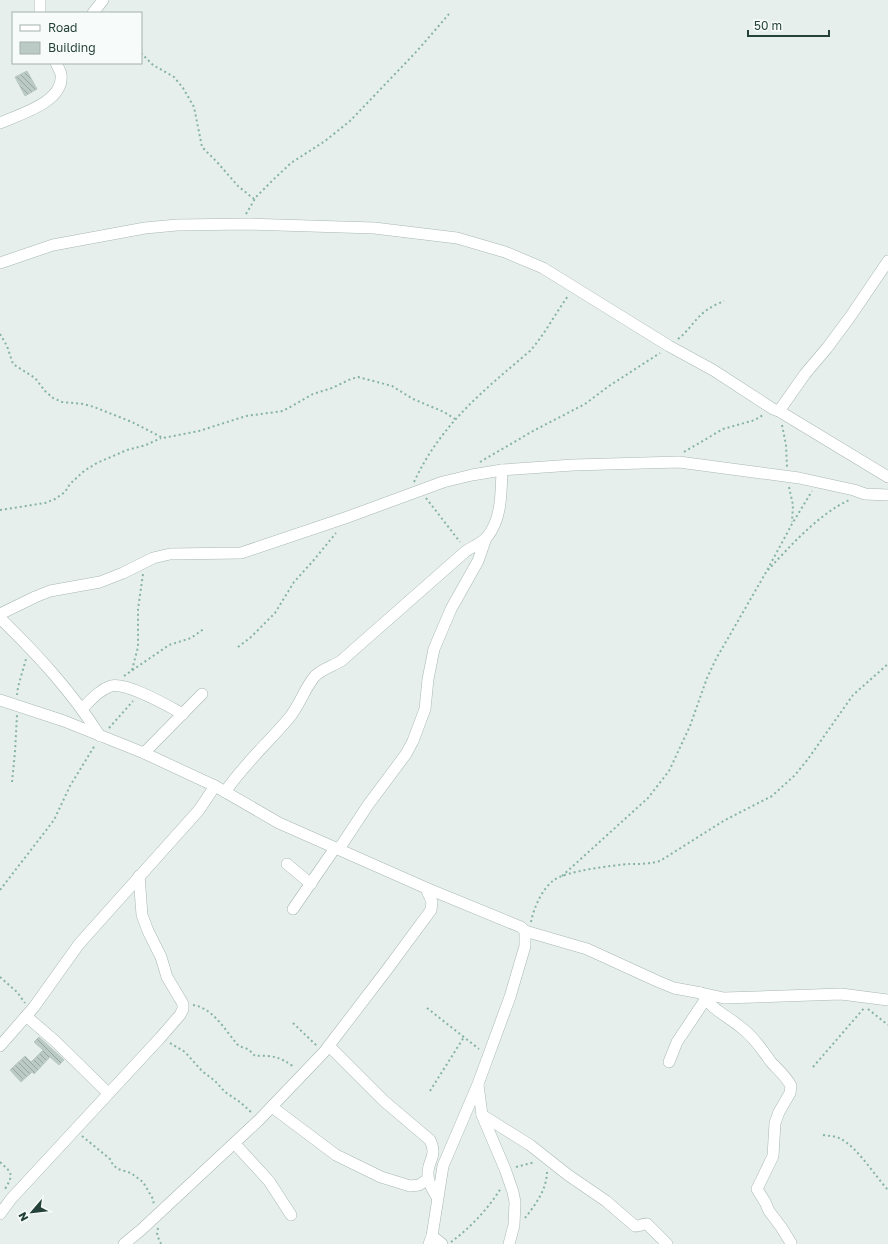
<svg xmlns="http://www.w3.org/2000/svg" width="888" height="1244" font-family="'Golos Text',sans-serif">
	<defs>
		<pattern id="building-back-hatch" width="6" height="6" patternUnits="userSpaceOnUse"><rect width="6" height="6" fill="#bbcac4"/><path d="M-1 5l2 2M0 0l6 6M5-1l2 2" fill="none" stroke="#98a6a0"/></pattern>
	</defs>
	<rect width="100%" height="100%" fill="#e6efeb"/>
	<g fill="url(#building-back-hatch)" stroke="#b8c9c2">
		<polygon points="27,71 37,89 25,96 15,77"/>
		<polygon points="39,1037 64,1060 59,1065 50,1057 34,1074 32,1072 21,1082 10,1070 25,1056 31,1062 43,1050 34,1042"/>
	</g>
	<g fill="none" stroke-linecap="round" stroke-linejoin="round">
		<defs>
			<g id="minor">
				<polyline points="40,0 40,13"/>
				<polyline points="93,13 103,0"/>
				<path d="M0,123C20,114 65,102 61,74C60,71 58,67 56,63"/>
				<polyline points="0,263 53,245 145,228 177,225 250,224 374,228 457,238 505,252 543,268 669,346 713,370 773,409 779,411 888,477"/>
				<polyline points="779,411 805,374 827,348 850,317 888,261"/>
				<polyline points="0,614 35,597 50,591 100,582 123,573 153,558 170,554 241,553 345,518 443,482 472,475 502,470 573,465 679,462 799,478 854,490 865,494 888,495"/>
				<path d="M0,618C38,655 71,691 100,736"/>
				<polyline points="0,700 64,721 144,753 215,786 279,823 426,888 521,927 525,931 525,946 510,997 478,1084 443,1166 432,1236 429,1244"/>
				<path d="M82,709C91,700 99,690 111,686C127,682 168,706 183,714"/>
				<polyline points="144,753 202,694"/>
				<path d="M225,792C244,764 268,743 289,718C300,705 304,689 315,676C322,669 333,666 341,661L466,551C472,547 482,543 487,537C502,519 501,493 502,470"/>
				<polyline points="339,849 368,805 406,754 413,741 425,709 428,679 434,649 451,609 478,561 486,538"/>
				<polyline points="287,864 311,884"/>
				<polyline points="293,909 335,848"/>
				<polyline points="525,931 587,949 657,981 674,988 701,993 724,998 841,994 888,1000"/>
				<path d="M701,993C714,1012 727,1015 743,1029C755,1038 762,1050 771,1062C778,1070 786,1076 791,1086L790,1093L779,1112L775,1123L773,1156L757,1189L765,1202L769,1211L781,1227L791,1243"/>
				<polyline points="26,1016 55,1041 108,1093"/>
				<polyline points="0,1046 34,1007 79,944 199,810 215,786"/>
				<path d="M329,1046L384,1101L430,1140C437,1156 430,1157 428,1171C427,1181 432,1189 437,1197"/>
				<polyline points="669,1062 677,1042 705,1000"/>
				<polyline points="478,1085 482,1115 505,1169 513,1192 515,1202 514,1225 509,1244"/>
				<polyline points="272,1107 336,1155 381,1177 410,1186 419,1185 428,1179"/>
				<path d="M482,1115L530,1145L568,1175L606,1201L635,1226C640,1227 642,1223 647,1224L667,1244"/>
				<polyline points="235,1144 269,1181 291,1215"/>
				<polyline points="0,1214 11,1199 160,1038 180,1015 183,1009 183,1004 167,977 161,957 148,931 142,915 139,876"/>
				<polyline points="432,1236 442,1244"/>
				<polyline points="124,1244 141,1230 259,1120 324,1052 386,971 431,910 432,902 426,888"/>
			</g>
		</defs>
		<use href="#minor" stroke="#a8b8b2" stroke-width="12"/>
		<g stroke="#86b3a5" stroke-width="2" stroke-dasharray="2 3" stroke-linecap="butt">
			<polyline points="141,53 153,65 174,77 183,88 194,107 202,147 217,162 238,186 254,199"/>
			<polyline points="246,214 256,197 275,178 291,163 325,141 350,121 417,51 449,14"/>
			<polyline points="0,334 7,346 13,364 35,378 45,391 53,398 62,402 83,404 94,407 132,422 163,438 199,431 246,416 283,411 313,394 332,388 351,379 358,377 392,386 413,399 444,412 455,419"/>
			<path d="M678,339C690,330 697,315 710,308C714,305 720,303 724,301"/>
			<polyline points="782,425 786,445 787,467"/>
			<polyline points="684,452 723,429 755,420 763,415"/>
			<polyline points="480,462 533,431 585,404 609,386 660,353"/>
			<path d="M414,482C441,424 483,391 530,351C545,334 555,314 568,296"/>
			<polyline points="789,487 793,505 792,522"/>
			<polyline points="426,498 460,542"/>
			<polyline points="0,510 45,503 55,499 65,492 70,484 84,471 97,463 127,450 146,445 161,438"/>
			<path d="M768,570C790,546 819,514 849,500"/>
			<polyline points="238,647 251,637 275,613 294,582 313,561 336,533"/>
			<polyline points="132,670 138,647 138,609 143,574"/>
			<polyline points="124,676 169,645 191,638 205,628"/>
			<polyline points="17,695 18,687 26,659"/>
			<polyline points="109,728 133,701"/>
			<polyline points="12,782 15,752 17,715"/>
			<polyline points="562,876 648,798 669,771 690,726 707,678 716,659 765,574 792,524 812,491"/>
			<polyline points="0,890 54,820 70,786 95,745"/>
			<path d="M531,922C534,907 542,889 554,880C566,871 614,865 630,864C640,864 650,864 660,861L725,820L772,796L795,775L808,759L853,695L888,664"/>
			<polyline points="0,977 17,992 25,1003"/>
			<path d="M193,1005C213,1008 225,1030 237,1044C240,1047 242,1047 245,1048C249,1049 252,1053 255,1056C273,1055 280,1057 294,1067"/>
			<polyline points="427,1008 479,1049"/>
			<polyline points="868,1009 888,1025"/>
			<polyline points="293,1023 317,1046"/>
			<polyline points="170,1043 185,1052 202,1071 215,1081 225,1092 240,1102 251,1112"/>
			<polyline points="813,1067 865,1007"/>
			<polyline points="430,1091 464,1037"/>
			<path d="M823,1135C830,1136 836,1136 841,1139C858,1148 875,1176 888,1190"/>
			<polyline points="82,1136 110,1159 113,1165 118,1169 131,1173 143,1182 153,1199 154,1205"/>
			<path d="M0,1162C12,1173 14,1174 5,1189"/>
			<polyline points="516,1167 535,1162"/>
			<path d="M525,1218C536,1204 547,1189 547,1171"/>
			<polyline points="158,1228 157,1235 161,1244"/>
			<path d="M451,1242C470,1228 488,1209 501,1188"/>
		</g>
		<use href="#minor" stroke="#fff" stroke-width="11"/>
	</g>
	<rect x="12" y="12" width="130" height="52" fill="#f7fbf9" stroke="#a3b1ad"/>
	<rect x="20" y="25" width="20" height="6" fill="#ffffff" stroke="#a3b1ad"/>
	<text x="48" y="32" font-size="12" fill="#24423a">Road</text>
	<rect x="20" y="42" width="20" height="12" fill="#bbcac4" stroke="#a3b1ad"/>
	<text x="48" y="52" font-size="12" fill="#24423a">Building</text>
	<g transform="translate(32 1212) rotate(242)" stroke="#f7fbf9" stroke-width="3" paint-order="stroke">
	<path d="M0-3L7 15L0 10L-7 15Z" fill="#24423a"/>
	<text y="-6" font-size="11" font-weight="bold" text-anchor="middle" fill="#24423a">N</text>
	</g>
	<path d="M748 30v6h81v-6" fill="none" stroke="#24423a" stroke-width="2"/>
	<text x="754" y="30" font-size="12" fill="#24423a" stroke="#f7fbf9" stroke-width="3" paint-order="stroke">50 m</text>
</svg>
